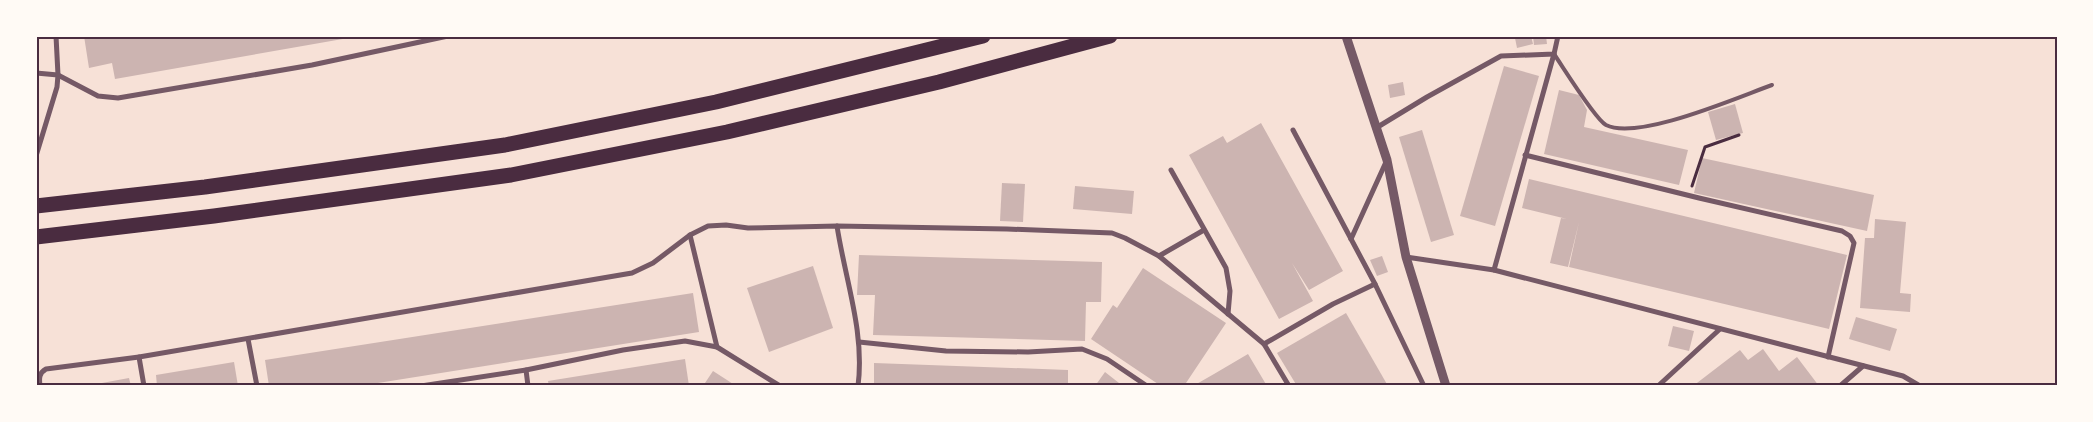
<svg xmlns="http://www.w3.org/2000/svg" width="2093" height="422" font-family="Poppins,sans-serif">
	<rect width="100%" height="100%" fill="#f7e1d7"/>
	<g fill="#ccb4b1">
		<polygon points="84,36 354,36 354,37 115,79 112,63 89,68"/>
		<polygon points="1523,36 1531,36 1533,44 1517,48 1515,38"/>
		<polygon points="1533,36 1546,36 1547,44 1534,45"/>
		<polygon points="1504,66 1539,76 1495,226 1460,216"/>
		<polygon points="1403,82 1405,95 1390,98 1388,85"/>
		<polygon points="1559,90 1579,95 1587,110 1584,127 1688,150 1679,185 1544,154"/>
		<polygon points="1735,104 1743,133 1716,140 1708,112"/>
		<polygon points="1261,123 1343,271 1309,290 1292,263 1313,301 1279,319 1189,155 1223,136 1227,143"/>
		<polygon points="1422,130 1454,235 1431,242 1399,137"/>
		<polygon points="1702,158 1874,195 1867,231 1694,193"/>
		<polygon points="1529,179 1847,255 1829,329 1569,267 1579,222 1568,267 1550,263 1561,218 1567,219 1522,208"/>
		<polygon points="1002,183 1025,184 1023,222 1000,221"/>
		<polygon points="1075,186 1134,191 1132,214 1073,209"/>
		<polygon points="1875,219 1906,222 1900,293 1911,294 1910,312 1860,308 1865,238 1874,238"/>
		<polygon points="859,255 1102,262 1101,302 1086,302 1085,341 873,335 875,295 857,295"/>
		<polygon points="1382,256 1388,272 1377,276 1370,260"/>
		<polygon points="813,266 833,328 769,352 747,288"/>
		<polygon points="1143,268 1226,323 1184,386 1161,386 1091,339 1113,305 1117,308"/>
		<polygon points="693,293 699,332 359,386 269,386 265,360"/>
		<polygon points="1346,313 1388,386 1297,386 1277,353"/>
		<polygon points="1856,317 1897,329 1890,351 1849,339"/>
		<polygon points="1673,326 1694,331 1689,351 1668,346"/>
		<polygon points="1763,349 1779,371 1797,357 1819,386 1693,386 1740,350 1748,360"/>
		<polygon points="1248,354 1267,386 1193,386 1214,374"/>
		<polygon points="685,359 689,386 549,386 548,381"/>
		<polygon points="234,362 238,386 157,386 156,375"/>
		<polygon points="874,363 1068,370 1068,386 874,386"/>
		<polygon points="713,371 727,380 736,386 703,386"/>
		<polygon points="1105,372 1119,383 1123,386 1095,386"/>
		<polygon points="129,378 131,386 91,386 91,385"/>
	</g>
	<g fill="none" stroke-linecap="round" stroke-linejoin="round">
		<polyline stroke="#4a2c40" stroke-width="3" points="1692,186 1705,147 1739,135"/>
		<path stroke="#755966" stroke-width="4" d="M1554,54C1563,67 1595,119 1606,125C1638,141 1738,97 1772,85"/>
		<g stroke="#755966" stroke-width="5">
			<polyline points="36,73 58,75 98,96 118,98 312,65 448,36"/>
			<polyline points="1376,128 1427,97 1501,56 1554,54 1558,36"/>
			<polyline points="1293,130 1375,284 1424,386"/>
			<polyline points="1525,155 1699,198 1842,231 1850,236 1854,243 1828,357"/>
			<polyline points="36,156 57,87 58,75 56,36"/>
			<polyline points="1171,170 1226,268 1230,291 1228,314"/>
			<path d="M837,226C845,279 865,332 858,386"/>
			<polyline points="690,235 717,347 780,386"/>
			<polyline points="1351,239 1386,162"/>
			<polyline points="1159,256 1204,230"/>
			<polyline points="1406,257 1494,270 1903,376 1920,386"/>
			<polyline points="1494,270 1554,54"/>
			<polyline points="248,339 257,386"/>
			<polyline points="859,342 946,351 1028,352 1082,349 1107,359 1147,386"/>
			<polyline points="1264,344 1333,304 1375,284"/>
			<polyline points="139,357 144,386"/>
			<polyline points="526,370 528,386"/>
			<path d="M40,386C39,378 39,373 46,369L139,357L632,273L653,263L690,235L708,226L726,225L748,228L837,226L1007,229L1112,233L1125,238L1159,256L1264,344L1289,386"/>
			<polyline points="421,386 526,370 623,350 685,341 717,347"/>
			<polyline points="1658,386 1720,329"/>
			<polyline points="1840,386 1863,366"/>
		</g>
		<polyline stroke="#755966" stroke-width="9" points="1346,36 1387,160 1406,257 1446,386"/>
		<g stroke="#4a2c40" stroke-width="15">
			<polyline points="36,206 205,187 505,145 716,102 983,36"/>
			<polyline points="36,237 214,216 511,175 727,132 939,82 1110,36"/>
		</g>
	</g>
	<rect width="2093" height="422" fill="none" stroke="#fffaf5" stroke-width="75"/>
	<rect x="38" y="38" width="2018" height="346" fill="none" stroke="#4a2c40" stroke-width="2"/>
</svg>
